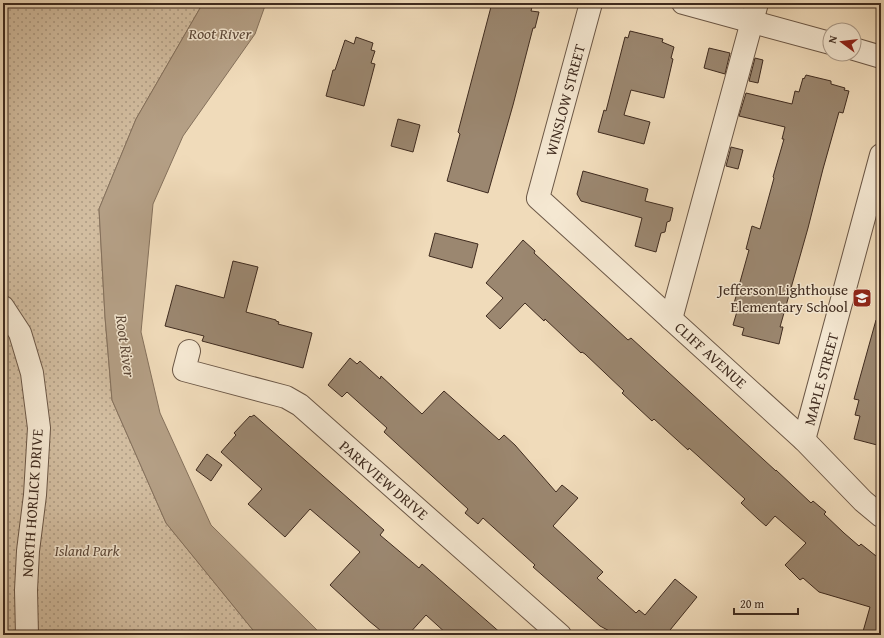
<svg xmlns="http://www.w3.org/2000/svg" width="884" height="638" font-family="'Gentium Book Plus',serif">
	<defs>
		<pattern id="grass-dots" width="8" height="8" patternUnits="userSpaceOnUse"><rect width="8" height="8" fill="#d2bda0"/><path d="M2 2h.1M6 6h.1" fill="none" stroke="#ac9a82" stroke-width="1.8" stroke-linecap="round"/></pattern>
	</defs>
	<rect width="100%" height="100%" fill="#f0dbba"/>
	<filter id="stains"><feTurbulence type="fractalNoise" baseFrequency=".005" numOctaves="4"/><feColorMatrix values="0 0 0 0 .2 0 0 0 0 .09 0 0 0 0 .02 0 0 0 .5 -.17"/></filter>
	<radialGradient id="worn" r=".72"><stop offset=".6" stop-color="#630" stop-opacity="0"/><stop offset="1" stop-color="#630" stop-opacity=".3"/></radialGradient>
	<polygon fill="url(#grass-dots)" stroke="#887460" points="3,3 203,3 136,119 99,209 105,317 112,400 166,523 257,635 3,635"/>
	<polygon fill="#b49f85" stroke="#85715c" points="203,3 266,3 255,34 183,136 153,204 141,332 160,413 211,525 322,635 257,635 166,523 112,400 105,317 99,209 136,119"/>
	<g fill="#9b8770" stroke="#3f2b1f">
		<polygon points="492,3 527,3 526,6 532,7 531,11 539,12 535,28 533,28 513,105 488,193 447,181 460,134 458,132"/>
		<polygon points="630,31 663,39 662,42 674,47 671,58 673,59 664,98 631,90 624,115 650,122 644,144 598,132 604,110 606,111 625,37 628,38"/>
		<polygon points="356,37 373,43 371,50 375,51 371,63 375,64 364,106 326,96 333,70 335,70 345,40 354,44"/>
		<polygon points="709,48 730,53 725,74 704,68"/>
		<polygon points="755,58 763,60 758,83 749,81"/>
		<polygon points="806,75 831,81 831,84 845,88 844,90 849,91 843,113 839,112 823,169 808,228 780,327 783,327 779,344 742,335 744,328 733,325 738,308 733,307 749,250 746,249 752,226 760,229 774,178 773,177 784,139 782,139 785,127 739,116 746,93 792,104 795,91 799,92 803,78 804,79"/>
		<polygon points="398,119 420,125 413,152 391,146"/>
		<polygon points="731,147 743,150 738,169 726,166"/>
		<polygon points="583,171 648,189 645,201 673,208 670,221 667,222 665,232 661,233 656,252 635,246 642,218 581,201 577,194"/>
		<polygon points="435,233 478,244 472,268 429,256"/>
		<polygon points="523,240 535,251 534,253 628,340 631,338 776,471 776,470 811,503 813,501 826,512 824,514 844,533 859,546 861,544 881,560 881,635 862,635 870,607 819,592 803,578 800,580 785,565 806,543 775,516 766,526 758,519 741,503 745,499 698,456 689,448 688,450 654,419 652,421 622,393 624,391 585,354 582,352 581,353 545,319 544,321 525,303 500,329 486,316 503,298 486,283"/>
		<polygon points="233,261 258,267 246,312 276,320 276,321 279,322 278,324 312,333 303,368 202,341 204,336 165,326 176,285 224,298"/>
		<polygon points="876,320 881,320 881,446 854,439 860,416 855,415 859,400 854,399"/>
		<polygon points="350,358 357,364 360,361 380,379 381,376 422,414 444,391 499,440 504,435 515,445 556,492 562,485 578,498 553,526 603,572 597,578 636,613 639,610 645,615 675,579 697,597 666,635 617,635 600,626 533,567 535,565 483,518 478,524 465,513 468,509 384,432 387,428 347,392 342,397 328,385"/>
		<polygon points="254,415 384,530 380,535 419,568 422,564 503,635 448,635 426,615 408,635 386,635 369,621 330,585 360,552 310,509 285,537 248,504 262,489 221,452 236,435 234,433 250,416 251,417"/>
		<polygon points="207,454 222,465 211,481 196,470"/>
	</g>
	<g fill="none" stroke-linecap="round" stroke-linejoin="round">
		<defs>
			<g id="minor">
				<polyline points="591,3 538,198 804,440 863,501 881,516"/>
				<polyline points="683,3 830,43"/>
				<polyline points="854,49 881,57"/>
				<polyline points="3,307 20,333 32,373 39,428 35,495 28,551 26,590 27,635"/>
				<polyline points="671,319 757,3"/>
				<polyline points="189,351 184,370 286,397 300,405 560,635"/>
				<polyline points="804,440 881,155"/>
			</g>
		</defs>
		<use href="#minor" stroke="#6b5746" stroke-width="24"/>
		<use href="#minor" stroke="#f5e8d2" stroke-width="22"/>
	</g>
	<defs>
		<symbol id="school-square" viewBox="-11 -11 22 22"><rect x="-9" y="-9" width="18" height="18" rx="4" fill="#8f2418" stroke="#f5e8d2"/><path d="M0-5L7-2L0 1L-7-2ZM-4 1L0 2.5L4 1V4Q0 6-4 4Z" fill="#fff"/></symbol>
	</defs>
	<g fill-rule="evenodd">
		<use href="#school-square" x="851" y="287" width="22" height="22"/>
	</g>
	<g text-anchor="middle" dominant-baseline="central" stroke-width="3" stroke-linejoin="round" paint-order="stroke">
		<g font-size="15" fill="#3f2b1f" stroke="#f5e8d2">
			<text transform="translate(565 100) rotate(-75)">WINSLOW STREET</text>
			<text transform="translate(711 355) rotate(42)">CLIFF AVENUE</text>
			<text transform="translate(821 379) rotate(-75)">MAPLE STREET</text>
			<text transform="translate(384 480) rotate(41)">PARKVIEW DRIVE</text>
			<text transform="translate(32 503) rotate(-86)">NORTH HORLICK DRIVE</text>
		</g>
		<g font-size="15" fill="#3f2b1f" stroke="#f5e8d2" text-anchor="end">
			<text x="848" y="289">Jefferson Lighthouse<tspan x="848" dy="17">Elementary School</tspan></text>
		</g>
		<g font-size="15" font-style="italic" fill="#5c4839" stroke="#f5e8d2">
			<text x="87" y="550">Island Park</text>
		</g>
		<g font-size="16" font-style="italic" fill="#5c4838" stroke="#f5e8d2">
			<text x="220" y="33">Root River</text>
			<text transform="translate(126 346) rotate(82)">Root River</text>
		</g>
	</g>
	<rect width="884" height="638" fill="none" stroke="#f0dbba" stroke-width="16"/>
	<rect x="4" y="4" width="876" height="630" fill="none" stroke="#3f2b1f" stroke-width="2"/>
	<rect x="8" y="8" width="868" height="622" fill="none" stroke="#3f2b1f"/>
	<g transform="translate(842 42) rotate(285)"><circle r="19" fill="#f5e8d2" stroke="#ac9c8a"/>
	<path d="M0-3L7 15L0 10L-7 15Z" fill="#8f2418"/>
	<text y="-6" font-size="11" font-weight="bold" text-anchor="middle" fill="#3f2b1f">N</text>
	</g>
	<path d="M734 608v6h64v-6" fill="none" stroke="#3f2b1f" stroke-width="2"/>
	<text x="740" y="608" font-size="12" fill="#3f2b1f" stroke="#f5e8d2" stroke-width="3" paint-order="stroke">20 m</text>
	<rect width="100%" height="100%" filter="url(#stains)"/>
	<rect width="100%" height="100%" fill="url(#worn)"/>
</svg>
